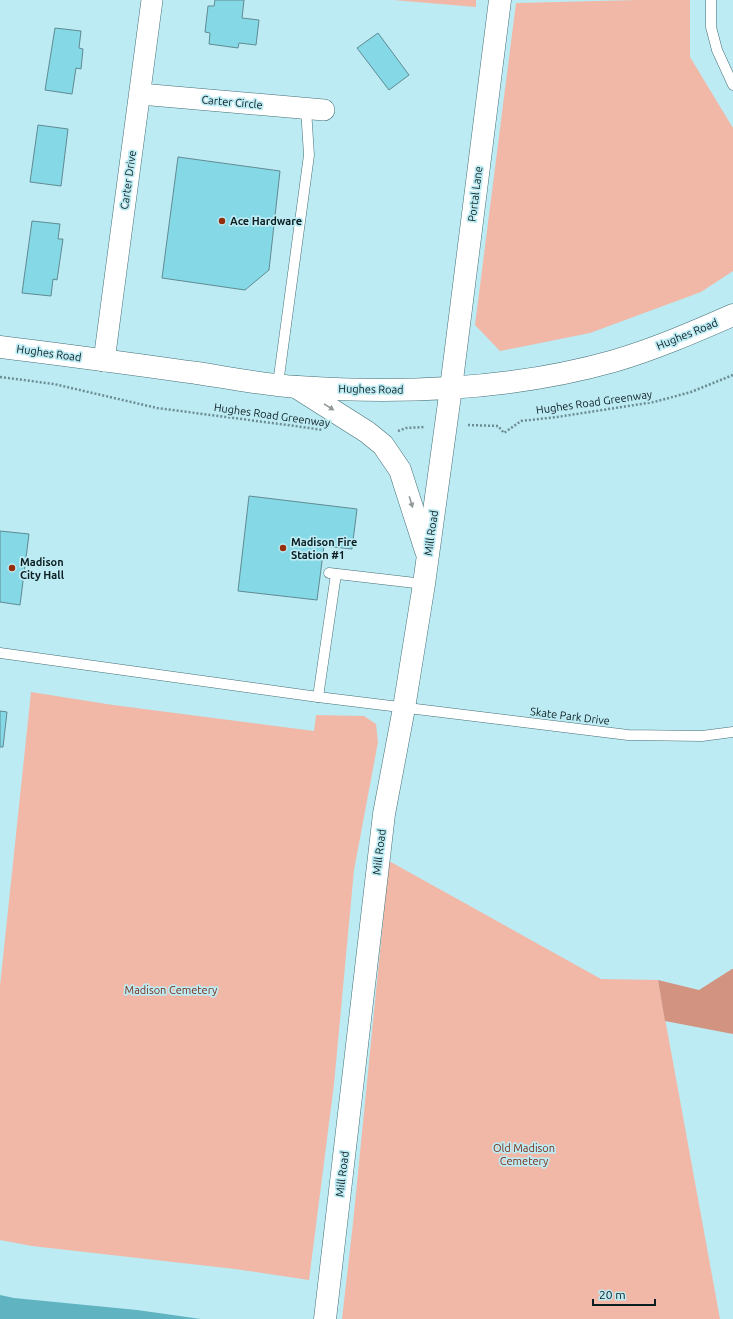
<svg xmlns="http://www.w3.org/2000/svg" width="733" height="1319" font-family="Ubuntu,sans-serif">
	<rect width="100%" height="100%" fill="#bdebf3"/>
	<g fill="#f1b8a7">
		<polygon points="393,0 476,0 476,7"/>
		<polygon points="638,0 690,0 690,57 733,128 733,271 701,292 590,333 500,351 475,325 516,3"/>
		<polygon points="31,692 113,705 314,731 316,715 364,716 376,724 378,742 354,870 334,1084 309,1280 235,1269 32,1246 0,1240 0,986"/>
		<polygon points="389,861 601,979 658,980 720,1319 342,1319 353,1223"/>
	</g>
	<polygon fill="#d39381" points="732,969 733,969 733,1034 665,1021 658,980 699,990"/>
	<polygon fill="#60b3c0" points="0,1295 14,1298 137,1310 201,1319 0,1319"/>
	<g fill="#85d8e6" stroke="#608b92">
		<polygon points="215,0 244,0 242,18 259,20 256,45 239,43 238,48 209,44 210,33 205,32 208,6 214,6"/>
		<polygon points="55,28 81,31 79,48 83,49 81,69 76,68 72,94 45,90"/>
		<polygon points="378,33 409,75 389,90 357,48"/>
		<polygon points="38,125 68,129 61,186 30,182"/>
		<polygon points="178,157 280,171 269,270 245,290 162,278"/>
		<polygon points="32,221 60,224 58,239 63,239 57,280 53,279 51,296 22,293"/>
		<polygon points="249,496 357,509 352,549 324,546 317,600 238,591"/>
		<polygon points="0,531 29,534 20,605 0,602"/>
		<polygon points="0,711 7,712 3,747 0,747"/>
	</g>
	<g fill="none" stroke-linecap="round" stroke-linejoin="round">
		<defs>
			<g id="service">
				<polyline points="711,0 711,27 717,50 733,85"/>
				<polyline points="278,384 309,155 306,109"/>
				<polyline points="329,573 424,584"/>
				<polyline points="0,653 318,697 628,735 702,736 733,732"/>
				<polyline points="318,697 336,574"/>
			</g>
			<g id="minor">
				<polyline points="140,94 324,110"/>
				<polyline points="104,361 152,0"/>
			</g>
			<g id="tertiary">
				<polyline points="296,387 367,432 383,445 400,470 426,551"/>
				<polyline points="325,1319 384,814 404,708 424,584 451,388 500,0"/>
			</g>
			<path id="secondary" d="M0,347C66,355 131,364 197,373C230,378 265,385 298,387C403,394 512,390 614,361C655,349 694,332 733,315"/>
		</defs>
		<use href="#service" stroke="#456f76" stroke-width="11"/>
		<use href="#minor" stroke="#456f76" stroke-width="22"/>
		<use href="#tertiary" stroke="#456f76" stroke-width="23"/>
		<use href="#secondary" stroke="#456f76" stroke-width="23"/>
		<g stroke="#6c8d93" stroke-width="2.5" stroke-dasharray="2 2" stroke-linecap="butt">
			<polyline points="0,377 54,384 157,408 295,426 323,430"/>
			<polyline points="468,425 498,426 504,433 521,421 557,417 654,402 691,392 733,375"/>
			<polyline points="398,431 406,428 425,427"/>
		</g>
		<use href="#service" stroke="#fff" stroke-width="10"/>
		<use href="#minor" stroke="#fff" stroke-width="21"/>
		<use href="#tertiary" stroke="#fff" stroke-width="22"/>
		<use href="#secondary" stroke="#fff" stroke-width="22"/>
	</g>
	<defs><path id="oneway-solid" d="M-6-.8H1V-3.2L6.5 0L1 3.2V.8H-6Z"/></defs>
	<g fill="#929a9b">
		<use href="#oneway-solid" transform="translate(329 407) rotate(32)"/>
		<use href="#oneway-solid" transform="translate(411 502) rotate(73)"/>
	</g>
	<g fill="#952e0c" stroke="#bdebf3" stroke-width="1.5">
		<circle cx="222" cy="221" r="4"/>
		<circle cx="283" cy="548" r="4"/>
		<circle cx="12" cy="568" r="4"/>
	</g>
	<g text-anchor="middle" dominant-baseline="central" stroke-width="3.5" stroke-linejoin="round" paint-order="stroke">
		<g font-size="11" fill="#0c1e21" stroke="#bdebf3">
			<text transform="translate(232 102) rotate(5)">Carter Circle</text>
			<text transform="translate(128 180) rotate(-82)">Carter Drive</text>
			<text transform="translate(475 194) rotate(-83)">Portal Lane</text>
			<text transform="translate(687 334) rotate(-22)">Hughes Road</text>
			<text transform="translate(49 353) rotate(8)">Hughes Road</text>
			<text transform="translate(371 389) rotate(1)">Hughes Road</text>
			<text transform="translate(594 402) rotate(-8)">Hughes Road Greenway</text>
			<text transform="translate(272 415) rotate(8)">Hughes Road Greenway</text>
			<text transform="translate(431 533) rotate(-82)">Mill Road</text>
			<text transform="translate(570 716) rotate(7)">Skate Park Drive</text>
			<text transform="translate(379 852) rotate(-83)">Mill Road</text>
			<text transform="translate(342 1174) rotate(-83)">Mill Road</text>
		</g>
		<g font-size="11" font-weight="bold" fill="#0c1e21" stroke="#bdebf3" text-anchor="start">
			<text x="230" y="221">Ace Hardware</text>
			<text x="291" y="542">Madison Fire<tspan x="291" dy="13">Station #1</tspan></text>
			<text x="20" y="562">Madison<tspan x="20" dy="13">City Hall</tspan></text>
		</g>
		<g font-size="11" fill="#792d17" stroke="#bdebf3">
			<text x="171" y="990">Madison Cemetery</text>
			<text x="524" y="1148">Old Madison<tspan x="524" dy="13">Cemetery</tspan></text>
		</g>
	</g>
	<path d="M593 1299v6h62v-6" fill="none" stroke="#0c1e21" stroke-width="2"/>
	<text x="599" y="1299" font-size="12" fill="#0c1e21" stroke="#bdebf3" stroke-width="3" paint-order="stroke">20 m</text>
</svg>
